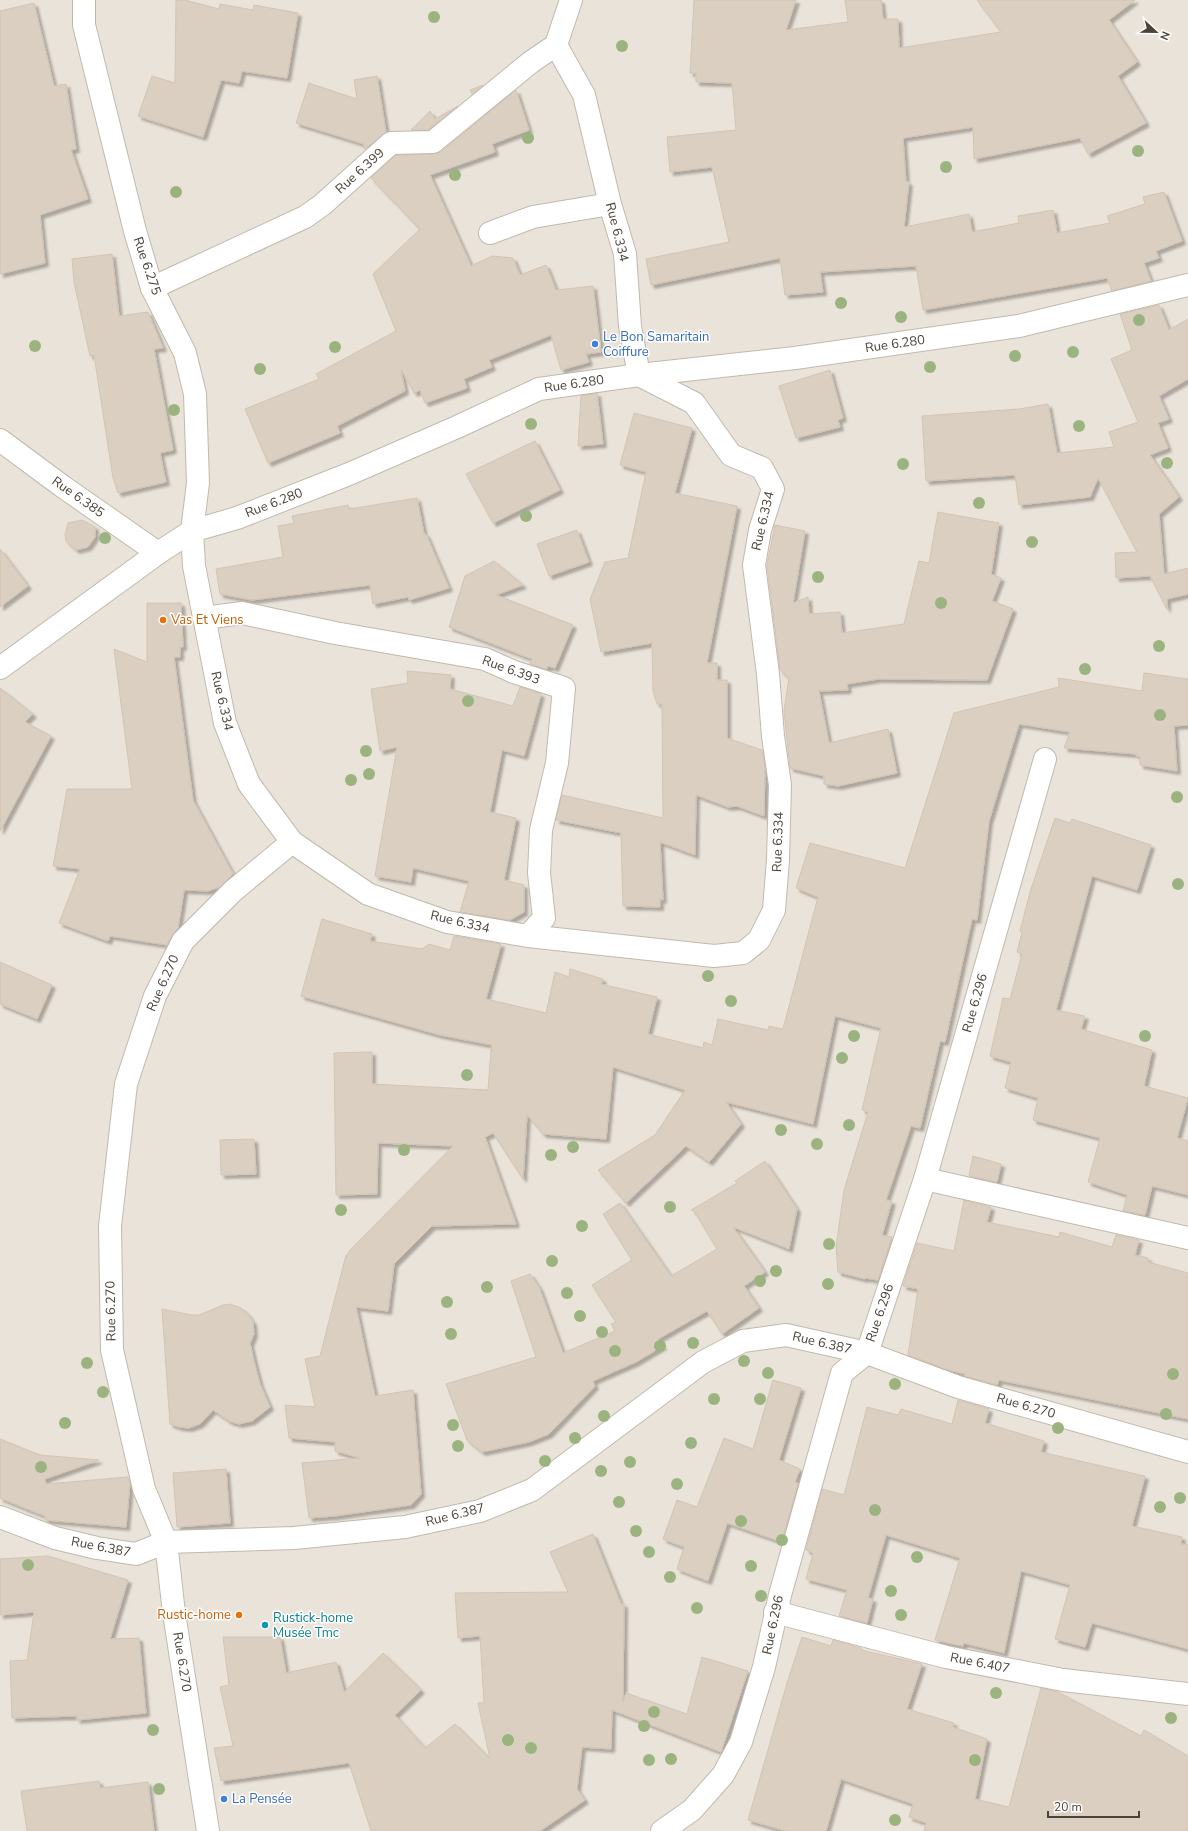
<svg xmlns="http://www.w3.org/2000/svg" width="1188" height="1831" font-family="'Nunito Sans',sans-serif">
	<defs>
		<filter id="shadow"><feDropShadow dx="3.5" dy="3.5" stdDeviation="1" flood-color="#0004"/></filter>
	</defs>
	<rect width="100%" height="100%" fill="#f6f2eb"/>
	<rect fill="#eae3d9" x="0" y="0" width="1188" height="1831"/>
	<g fill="#dbcfc2" stroke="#d4c4b2" filter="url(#shadow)">
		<polygon points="176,0 185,0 219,9 220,4 253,10 254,5 298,13 287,78 242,71 239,83 221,80 203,137 138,116 152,76 175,83"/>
		<polygon points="694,0 796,0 786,30 848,22 845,0 881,0 883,19 898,19 899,48 1001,32 977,0 1135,0 1109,20 1137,62 1118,76 1146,123 1088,154 1080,138 974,159 973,127 903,138 906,182 909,182 904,227 969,214 972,232 1019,223 1018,216 1053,210 1057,233 1110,223 1107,216 1145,204 1143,197 1164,192 1182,241 1156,251 1159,258 1144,263 1151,281 1112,291 1107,278 923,310 916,266 820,272 823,292 785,295 780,258 651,285 646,259 729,242 712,167 670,172 667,137 736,130 732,83 696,82 696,73 690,73"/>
		<polygon points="34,3 54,86 66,84 76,149 71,150 88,199 40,215 45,263 0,274 0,11"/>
		<polygon points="377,76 386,132 365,149 364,144 296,123 309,83 357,99 354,80"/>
		<polygon points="483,85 472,94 470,90"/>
		<polygon points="516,90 529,130 492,144 495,152 430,175 471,266 492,256 513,258 520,275 546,265 556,290 593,286 601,352 586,354 589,362 561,370 551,335 489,360 492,367 464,379 467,388 425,403 420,390 414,393 401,369 405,391 337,426 340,433 268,463 245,409 319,379 316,374 396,331 373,274 420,229 371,178 396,155 433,154 441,152"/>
		<polygon points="458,106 428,130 411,130 430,111 435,119"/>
		<polygon points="112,254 119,316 148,312 163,348 154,349 173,450 160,453 166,482 118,493 113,478 94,355 90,356 74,282 72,259"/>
		<polygon points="1159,305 1169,330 1188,319 1188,379 1159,396 1169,419 1158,423 1168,448 1150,455 1179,497 1159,514 1164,574 1188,568 1188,594 1167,599 1167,609 1150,576 1116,578 1115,553 1137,552 1098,478 1090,497 1019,505 1015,475 926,481 922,416 1019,409 1048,404 1057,453 1114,447 1109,432 1138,422 1111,359 1132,350 1120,314"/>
		<polygon points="830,370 843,418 838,420 840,427 796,438 779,386"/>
		<polygon points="597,393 603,444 578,446 581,396"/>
		<polygon points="634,413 692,428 675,493 737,506 707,663 717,663 717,680 727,680 727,738 762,750 765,767 764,816 737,806 728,807 696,795 695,855 660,842 663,900 660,899 660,907 623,906 621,833 556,820 562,795 663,818 662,704 657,704 653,691 652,643 601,652 590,599 605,562 628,558 646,472 620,465"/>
		<polygon points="535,441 560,490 493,523 466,474"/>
		<polygon points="417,498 424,534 426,534 449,588 409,600 408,597 373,604 370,585 252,600 220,594 216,569 283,557 278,526 294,523 292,516 348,505 349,509"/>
		<polygon points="938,512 999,523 991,574 1001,578 992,601 1013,609 987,680 878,679 847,684 848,690 819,691 829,743 888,729 897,773 838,786 824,784 824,776 790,768 784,711 789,678 780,670 767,565 775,525 805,531 793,603 808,597 809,614 840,612 842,633 904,624 919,561 929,563"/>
		<polygon points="82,520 95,527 95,537 88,547 76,550 66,541 65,535 68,523"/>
		<polygon points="577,530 589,562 549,576 537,544"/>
		<polygon points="0,549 28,586 0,607"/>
		<polygon points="494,561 523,585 496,595 573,625 555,668 548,666 547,669 530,664 532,659 449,627 465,576"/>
		<polygon points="147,603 181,603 183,647 180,647 180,657 174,657 193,800 233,874 220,887 208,891 184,890 178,928 172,935 167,945 110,936 108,941 59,923 80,869 53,866 67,789 132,789 114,649 147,662"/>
		<polygon points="407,671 451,675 450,689 513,706 520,687 541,694 524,756 502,750 490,812 516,818 504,880 524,885 524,912 510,920 460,912 469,881 413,868 411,882 375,876 397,747 380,751 371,689 408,683"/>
		<polygon points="1144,673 1188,679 1188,725 1174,726 1177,771 1140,765 1140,756 1136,756 1136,754 1064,748 1070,732 1019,724 989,821 977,920 972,919 945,1042 940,1041 920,1128 911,1126 886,1200 892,1201 882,1235 892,1237 878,1280 865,1278 865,1279 838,1272 836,1247 844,1190 868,1112 862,1110 881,1028 835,1016 813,1124 726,1102 741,1124 709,1162 686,1146 626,1203 598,1170 655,1135 685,1090 613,1067 606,1139 543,1134 527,1115 523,1179 493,1133 485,1137 516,1224 432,1226 394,1264 388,1311 356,1307 375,1396 413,1390 421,1494 411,1505 335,1516 309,1518 302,1463 360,1458 335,1451 335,1442 289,1438 285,1405 315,1407 305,1359 320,1356 346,1255 346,1257 350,1250 453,1146 378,1143 377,1194 336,1195 334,1053 372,1052 372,1084 488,1090 491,1050 493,1050 491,1050 492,1045 440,1035 301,996 322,919 372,934 370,941 422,949 429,944 450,950 454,936 501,944 486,999 546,1013 555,972 569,977 570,969 603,979 601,984 657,997 648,1034 703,1048 704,1042 712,1045 718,1019 768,1030 769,1026 783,1029 818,897 796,888 810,843 905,868 954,713 1059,687 1058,678 1142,691"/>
		<polygon points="0,688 33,714 25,722 51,736 0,831"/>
		<polygon points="1055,818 1070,823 1072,819 1151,845 1137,890 1092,876 1056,1010 1085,1016 1081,1029 1152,1050 1144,1086 1188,1098 1177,1138 1188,1141 1188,1195 1152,1186 1145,1215 1123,1211 1127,1195 1088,1182 1100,1138 1033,1120 1038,1098 1005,1088 1011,1062 990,1056 1003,998 1010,999 1022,954 1017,952 1022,932 1020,931 1030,892"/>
		<polygon points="0,962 52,985 37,1019 0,1004"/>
		<polygon points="254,1139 256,1174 221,1175 220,1140"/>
		<polygon points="973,1156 1001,1164 997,1182 969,1176"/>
		<polygon points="765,1161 797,1209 789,1249 733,1227 765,1272 744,1286 759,1308 722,1334 707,1311 658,1339 663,1346 636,1362 593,1381 595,1386 549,1434 529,1442 482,1452 467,1440 446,1384 536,1357 511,1281 530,1274 539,1287 563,1353 615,1331 611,1324 616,1322 592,1285 632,1260 603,1214 620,1203 671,1276 717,1249 694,1211 691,1210 737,1183 735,1181"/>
		<polygon points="964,1200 991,1207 987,1222 1059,1237 1060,1232 1112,1247 1116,1235 1139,1240 1135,1255 1148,1258 1148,1262 1188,1273 1188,1419 999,1380 997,1385 965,1376 965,1374 945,1369 908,1355 918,1289 903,1286 917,1243 954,1251"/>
		<polygon points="230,1304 241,1308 247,1313 253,1322 254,1334 250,1343 254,1361 260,1384 270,1407 252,1421 239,1424 229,1421 213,1410 200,1424 189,1428 179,1427 170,1424 162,1309 191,1315 199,1315 223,1305"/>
		<polygon points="773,1380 801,1388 779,1460 800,1469 795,1482 798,1483 782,1542 727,1523 708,1581 677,1569 684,1547 663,1539 677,1500 697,1507 724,1438 753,1449"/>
		<polygon points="958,1400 989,1409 985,1423 1044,1441 1041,1452 1145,1476 1132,1526 1182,1537 1181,1544 1188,1545 1188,1649 1092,1623 1085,1647 1055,1639 1070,1585 1021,1571 1004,1653 964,1643 963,1646 935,1640 960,1558 886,1535 868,1598 873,1599 867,1623 839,1616 847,1590 806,1579 813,1553 806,1550 822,1489 844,1495 867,1407 898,1415 901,1409 952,1424"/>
		<polygon points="0,1439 40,1455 99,1460 45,1479 46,1484 128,1477 130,1483 126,1527 45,1520 45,1516 0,1498"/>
		<polygon points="226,1469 230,1523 177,1527 173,1473"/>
		<polygon points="593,1534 621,1604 624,1604 623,1702 626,1693 687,1714 702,1657 748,1671 721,1752 612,1710 611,1749 582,1747 577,1789 585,1800 540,1831 371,1831 349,1763 221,1781 214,1748 233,1746 220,1687 229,1685 223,1637 280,1637 286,1673 336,1662 344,1692 383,1653 421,1690 395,1715 425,1748 455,1724 490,1759 478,1703 484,1703 480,1636 458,1638 455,1593 568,1592 550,1552"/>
		<polygon points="48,1556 128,1580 110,1639 139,1638 146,1713 77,1720 77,1716 12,1718 10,1661 27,1660 34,1612 0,1615 0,1559"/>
		<polygon points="802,1637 831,1646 833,1640 861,1648 861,1650 922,1664 907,1709 954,1723 953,1727 987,1739 975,1799 1009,1807 1041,1688 1058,1692 1141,1736 1144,1730 1188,1756 1188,1831 924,1831 926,1823 909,1817 913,1804 841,1779 826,1831 786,1831 748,1820 787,1683"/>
		<polygon points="99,1781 100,1788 148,1782 154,1831 27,1831 21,1791"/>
	</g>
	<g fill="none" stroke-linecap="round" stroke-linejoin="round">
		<defs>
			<g id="minor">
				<polyline points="84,0 84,25 135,231 152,288 185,353 195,394 198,483 192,531 194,566 225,723 249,784 292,842 368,894 447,922 528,936 714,956 743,953 759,940 774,910 778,860 780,785 773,736 768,674 754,565 760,530 773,489 762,468 731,455 694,403 639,375 630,326 625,254 610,204 584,95 556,45 571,0"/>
				<polyline points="490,233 533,217 610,204"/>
				<polyline points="152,288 305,217 322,205 391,143 433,142 531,62 556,45"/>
				<polyline points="0,440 62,486 158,553"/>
				<polyline points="204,618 242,613 335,633 485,659 514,672 564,688 557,763 541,830 539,873 544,918 528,936"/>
				<polyline points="0,668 158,553 192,531 237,518 349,474 457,427 539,389 639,375 795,358 1019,326 1188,285"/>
				<polyline points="925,1179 1188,1238"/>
				<polyline points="0,1517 55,1538 97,1548 136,1554 166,1542 294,1538 405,1527 480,1511 532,1490 703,1362 743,1341 786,1335 867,1353 958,1387 1188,1452"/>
				<polyline points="775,1612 946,1657 1063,1680 1188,1694"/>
				<polyline points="208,1831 174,1613 166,1542 144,1489 112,1350 110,1226 126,1084 155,996 183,941 233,891 292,842"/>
				<polyline points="662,1831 692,1810 723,1775 741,1742 764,1667 780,1595 842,1373 867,1353 925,1179 1045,759"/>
			</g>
		</defs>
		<use href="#minor" stroke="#c2b9ad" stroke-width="24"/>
		<use href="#minor" stroke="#fff" stroke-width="22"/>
	</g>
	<g fill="#9bb47f">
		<circle cx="434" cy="17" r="6"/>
		<circle cx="622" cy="46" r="6"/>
		<circle cx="528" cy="138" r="6"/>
		<circle cx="1138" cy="151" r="6"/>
		<circle cx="946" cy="167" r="6"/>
		<circle cx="455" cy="175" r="6"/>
		<circle cx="176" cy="192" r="6"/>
		<circle cx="841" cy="303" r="6"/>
		<circle cx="901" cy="317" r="6"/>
		<circle cx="1139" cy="320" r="6"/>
		<circle cx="35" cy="346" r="6"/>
		<circle cx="335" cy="347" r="6"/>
		<circle cx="1073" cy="352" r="6"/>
		<circle cx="1015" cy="356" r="6"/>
		<circle cx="930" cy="367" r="6"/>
		<circle cx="260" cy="369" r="6"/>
		<circle cx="174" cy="410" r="6"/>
		<circle cx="531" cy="424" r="6"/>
		<circle cx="1079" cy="426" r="6"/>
		<circle cx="1167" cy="463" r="6"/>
		<circle cx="903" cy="464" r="6"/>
		<circle cx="979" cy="503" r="6"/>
		<circle cx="526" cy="516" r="6"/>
		<circle cx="105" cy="538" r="6"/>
		<circle cx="1032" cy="542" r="6"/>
		<circle cx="818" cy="577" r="6"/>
		<circle cx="941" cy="603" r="6"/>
		<circle cx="1159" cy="646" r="6"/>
		<circle cx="1085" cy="669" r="6"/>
		<circle cx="468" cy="701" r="6"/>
		<circle cx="1160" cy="715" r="6"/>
		<circle cx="366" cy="751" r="6"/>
		<circle cx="369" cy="774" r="6"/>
		<circle cx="351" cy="780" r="6"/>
		<circle cx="1177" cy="797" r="6"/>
		<circle cx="1178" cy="884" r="6"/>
		<circle cx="708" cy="976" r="6"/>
		<circle cx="731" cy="1001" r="6"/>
		<circle cx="854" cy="1036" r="6"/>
		<circle cx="1145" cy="1036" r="6"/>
		<circle cx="842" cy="1058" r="6"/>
		<circle cx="467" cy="1075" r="6"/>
		<circle cx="849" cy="1125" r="6"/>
		<circle cx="781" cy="1130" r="6"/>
		<circle cx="817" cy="1144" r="6"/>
		<circle cx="573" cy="1147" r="6"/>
		<circle cx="404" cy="1150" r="6"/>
		<circle cx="551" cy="1155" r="6"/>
		<circle cx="670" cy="1207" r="6"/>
		<circle cx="341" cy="1210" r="6"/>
		<circle cx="582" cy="1226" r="6"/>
		<circle cx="829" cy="1244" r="6"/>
		<circle cx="552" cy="1261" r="6"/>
		<circle cx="776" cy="1271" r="6"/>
		<circle cx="760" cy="1281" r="6"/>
		<circle cx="828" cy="1284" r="6"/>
		<circle cx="487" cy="1287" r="6"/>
		<circle cx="567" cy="1293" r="6"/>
		<circle cx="447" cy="1302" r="6"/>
		<circle cx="580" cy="1316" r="6"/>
		<circle cx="602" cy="1332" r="6"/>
		<circle cx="451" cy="1334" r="6"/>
		<circle cx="693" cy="1343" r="6"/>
		<circle cx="660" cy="1346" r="6"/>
		<circle cx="615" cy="1351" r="6"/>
		<circle cx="744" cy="1361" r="6"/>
		<circle cx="87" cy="1363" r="6"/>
		<circle cx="768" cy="1373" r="6"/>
		<circle cx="1173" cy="1374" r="6"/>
		<circle cx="895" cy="1384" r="6"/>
		<circle cx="103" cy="1392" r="6"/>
		<circle cx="714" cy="1399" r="6"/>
		<circle cx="760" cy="1399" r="6"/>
		<circle cx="1166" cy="1414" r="6"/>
		<circle cx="604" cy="1416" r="6"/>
		<circle cx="65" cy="1423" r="6"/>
		<circle cx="453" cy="1425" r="6"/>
		<circle cx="1058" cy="1428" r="6"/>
		<circle cx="575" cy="1438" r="6"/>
		<circle cx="691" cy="1443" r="6"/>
		<circle cx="458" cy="1446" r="6"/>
		<circle cx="545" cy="1461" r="6"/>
		<circle cx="630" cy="1462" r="6"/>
		<circle cx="41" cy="1467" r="6"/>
		<circle cx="601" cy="1471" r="6"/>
		<circle cx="677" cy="1484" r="6"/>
		<circle cx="1180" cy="1498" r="6"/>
		<circle cx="619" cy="1502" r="6"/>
		<circle cx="1160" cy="1507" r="6"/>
		<circle cx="875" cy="1510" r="6"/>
		<circle cx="741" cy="1521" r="6"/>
		<circle cx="636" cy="1531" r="6"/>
		<circle cx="782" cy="1540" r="6"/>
		<circle cx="649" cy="1552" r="6"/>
		<circle cx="917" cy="1557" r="6"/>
		<circle cx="28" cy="1565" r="6"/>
		<circle cx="751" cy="1566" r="6"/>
		<circle cx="670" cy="1577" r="6"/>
		<circle cx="891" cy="1591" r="6"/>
		<circle cx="761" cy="1596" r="6"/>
		<circle cx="697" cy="1608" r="6"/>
		<circle cx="901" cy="1615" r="6"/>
		<circle cx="996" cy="1693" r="6"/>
		<circle cx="654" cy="1712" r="6"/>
		<circle cx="1171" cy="1718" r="6"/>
		<circle cx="644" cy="1726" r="6"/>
		<circle cx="153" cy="1730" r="6"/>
		<circle cx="508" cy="1740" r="6"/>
		<circle cx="531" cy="1748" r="6"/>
		<circle cx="671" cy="1759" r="6"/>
		<circle cx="649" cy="1760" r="6"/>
		<circle cx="975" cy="1760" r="6"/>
		<circle cx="159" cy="1789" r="6"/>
		<circle cx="895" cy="1820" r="6"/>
	</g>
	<g fill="#3f7fe0" stroke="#fff" stroke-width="1.5">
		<circle cx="595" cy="344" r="4"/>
		<circle cx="224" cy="1799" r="4"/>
	</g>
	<g fill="#e8710a" stroke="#fff" stroke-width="1.5">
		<circle cx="163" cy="620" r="4"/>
		<circle cx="239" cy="1615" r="4"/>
	</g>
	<circle fill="#0f9aa8" stroke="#fff" stroke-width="1.5" cx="265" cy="1625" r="4"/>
	<g text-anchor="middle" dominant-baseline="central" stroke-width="3" stroke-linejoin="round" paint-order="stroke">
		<g font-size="13" fill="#4b4238" stroke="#fff">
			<text transform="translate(360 171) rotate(-42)">Rue 6.399</text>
			<text transform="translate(617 232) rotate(76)">Rue 6.334</text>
			<text transform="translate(147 266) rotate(71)">Rue 6.275</text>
			<text transform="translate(895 344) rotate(-8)">Rue 6.280</text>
			<text transform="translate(574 384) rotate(-8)">Rue 6.280</text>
			<text transform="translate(78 497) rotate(35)">Rue 6.385</text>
			<text transform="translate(274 503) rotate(-21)">Rue 6.280</text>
			<text transform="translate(763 521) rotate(-77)">Rue 6.334</text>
			<text transform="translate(511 670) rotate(20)">Rue 6.393</text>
			<text transform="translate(222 701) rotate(77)">Rue 6.334</text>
			<text transform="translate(778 842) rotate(-88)">Rue 6.334</text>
			<text transform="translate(460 922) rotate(13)">Rue 6.334</text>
			<text transform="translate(163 983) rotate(-66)">Rue 6.270</text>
			<text transform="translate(975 1003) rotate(-74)">Rue 6.296</text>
			<text transform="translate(111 1311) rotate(-91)">Rue 6.270</text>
			<text transform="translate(880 1313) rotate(-71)">Rue 6.296</text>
			<text transform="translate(822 1343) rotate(13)">Rue 6.387</text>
			<text transform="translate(1026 1406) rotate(16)">Rue 6.270</text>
			<text transform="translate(455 1515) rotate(-14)">Rue 6.387</text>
			<text transform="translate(101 1547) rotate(11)">Rue 6.387</text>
			<text transform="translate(773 1625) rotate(-78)">Rue 6.296</text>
			<text transform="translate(182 1662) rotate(81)">Rue 6.270</text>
			<text transform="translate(980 1663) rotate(11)">Rue 6.407</text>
		</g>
		<g font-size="13" fill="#366cbe" stroke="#fff" text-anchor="start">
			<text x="603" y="337">Le Bon Samaritain<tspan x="603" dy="15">Coiffure</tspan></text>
			<text x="232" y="1799">La Pensée</text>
		</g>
		<g font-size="13" fill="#c56008" stroke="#fff" text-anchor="start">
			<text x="171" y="620">Vas Et Viens</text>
			<text x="231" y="1615" text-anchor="end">Rustic-home</text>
		</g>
		<g font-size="13" fill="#0d838f" stroke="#fff" text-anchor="start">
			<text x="273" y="1618">Rustick-home<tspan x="273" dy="15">Musée Tmc</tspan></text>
		</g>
	</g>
	<g transform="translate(1156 32) rotate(112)" stroke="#ffffff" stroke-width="3" paint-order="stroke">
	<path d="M0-3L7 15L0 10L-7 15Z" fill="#4b4238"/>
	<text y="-6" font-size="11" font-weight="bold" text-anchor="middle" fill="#4b4238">N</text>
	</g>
	<path d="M1048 1811v6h91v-6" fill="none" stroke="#4b4238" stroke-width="2"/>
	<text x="1054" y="1811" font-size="12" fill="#4b4238" stroke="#ffffff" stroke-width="3" paint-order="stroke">20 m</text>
</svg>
